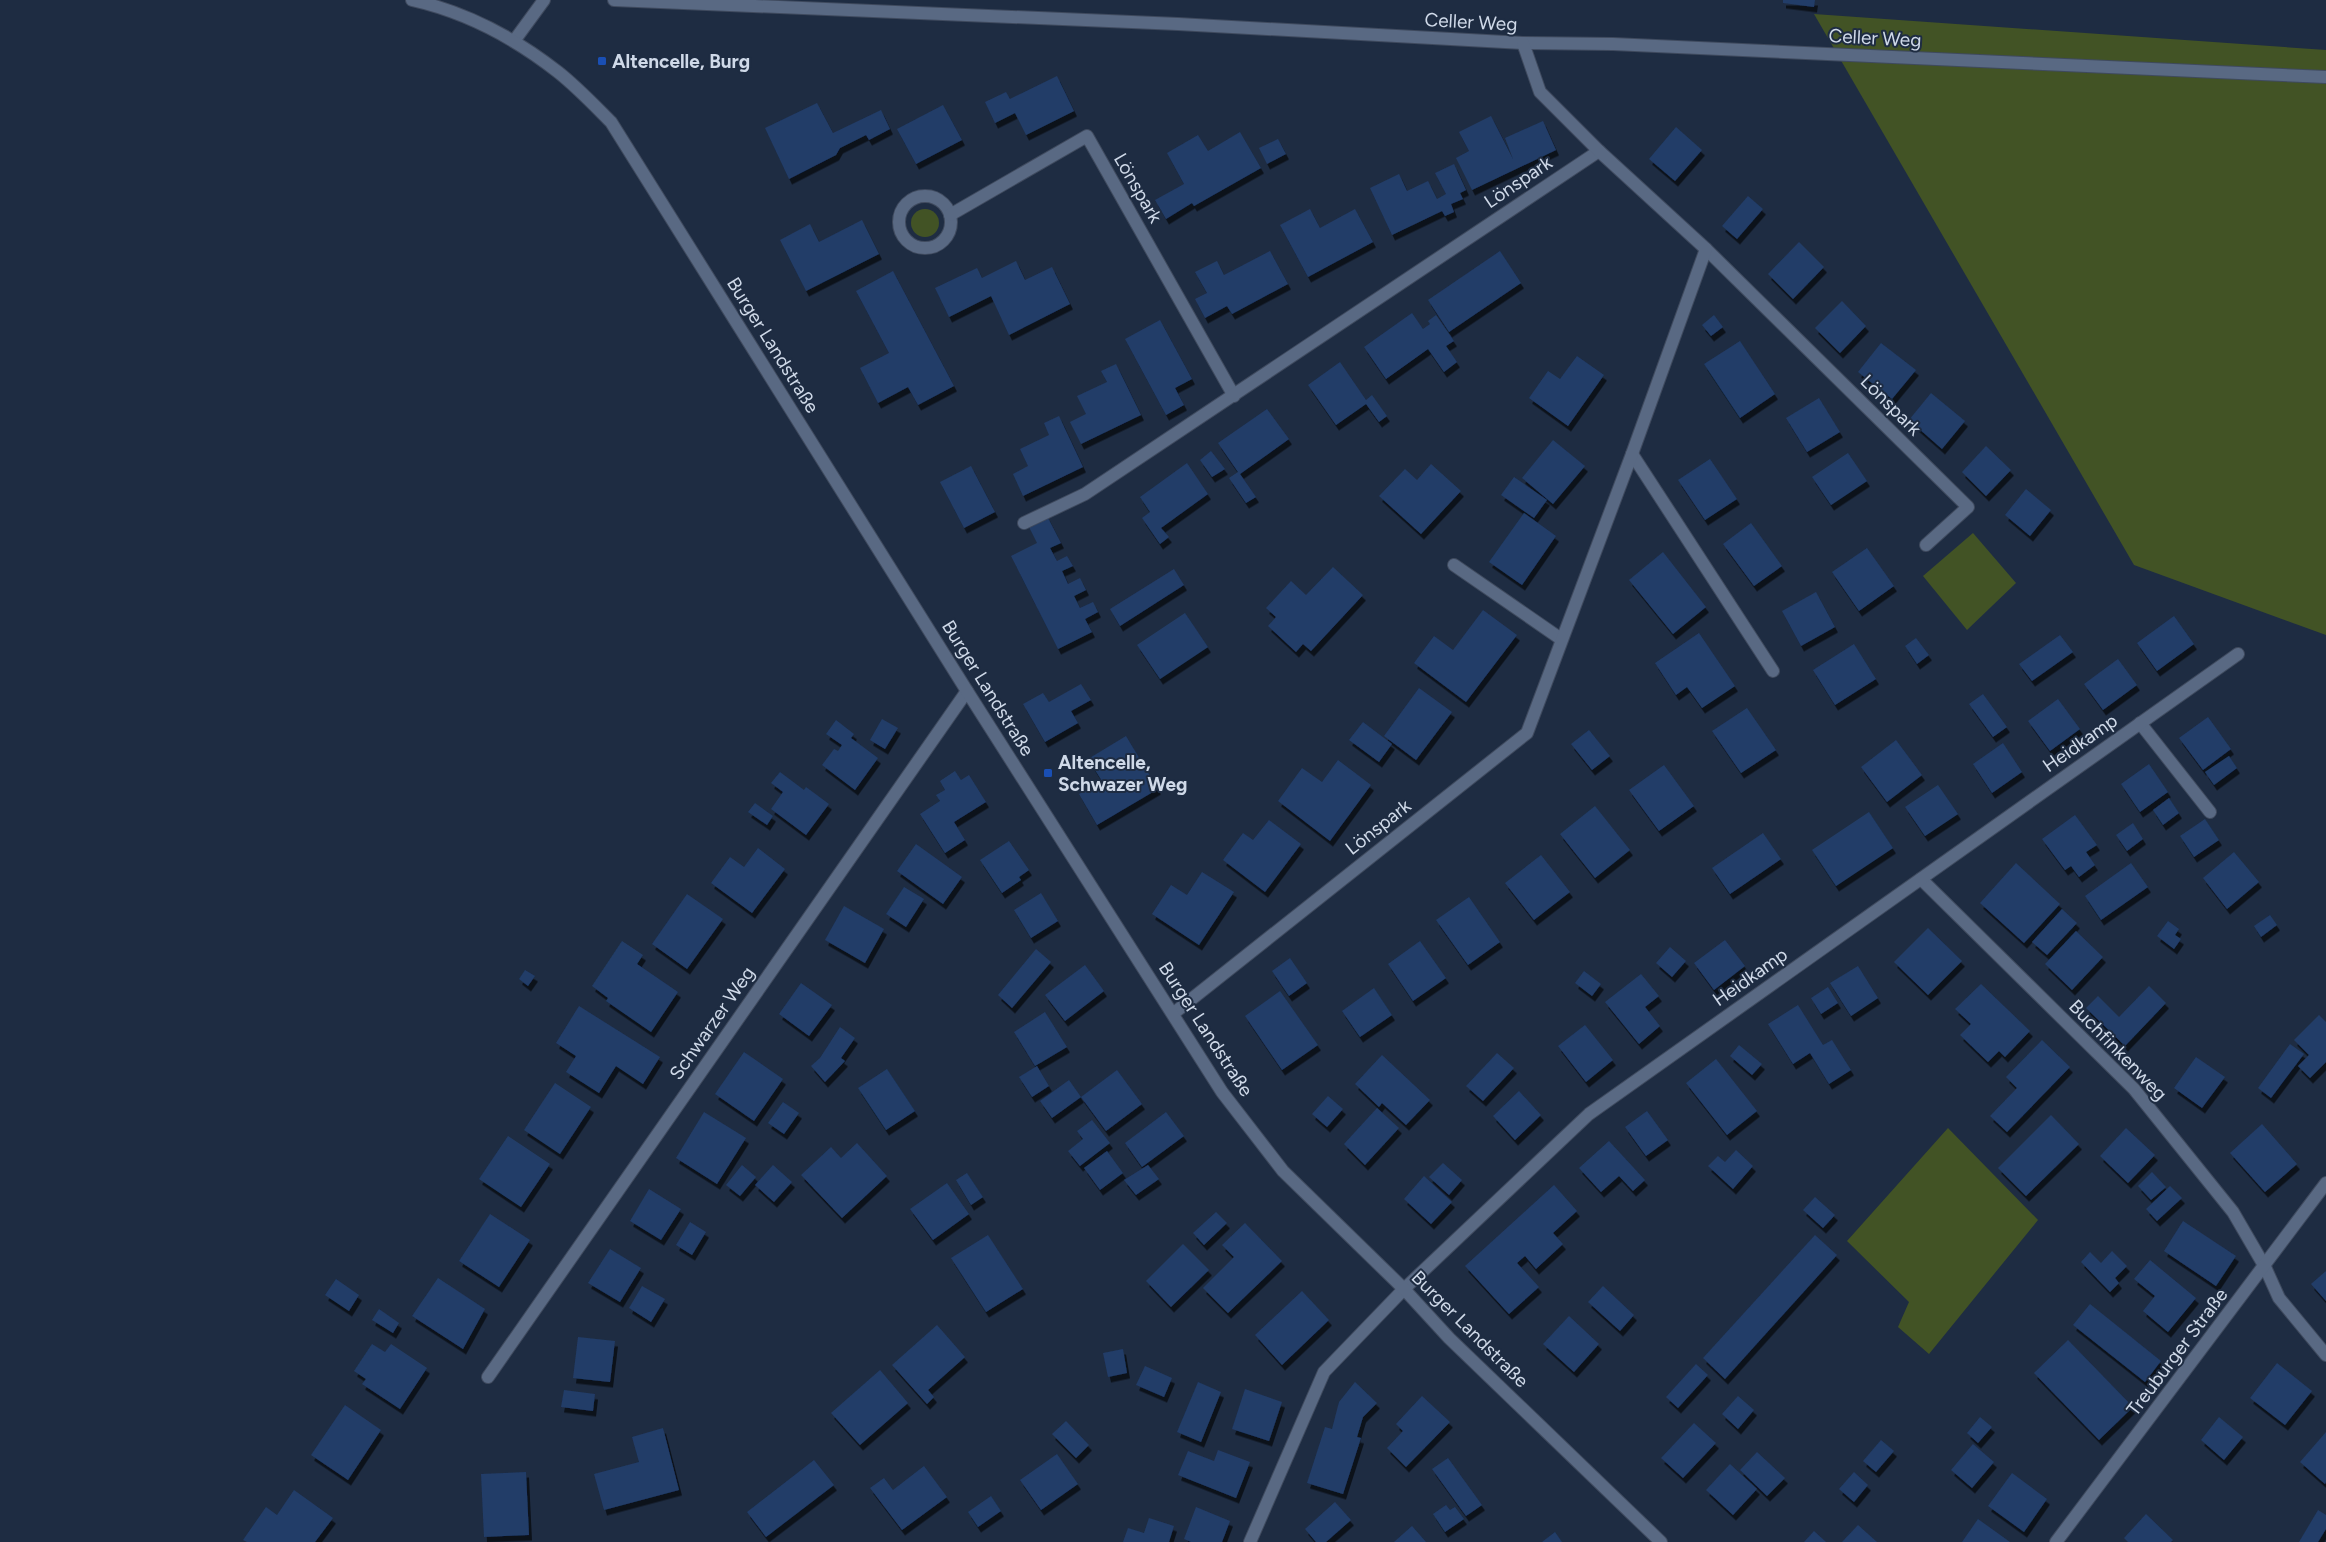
<svg xmlns="http://www.w3.org/2000/svg" width="2326" height="1542" font-family="Figtree,sans-serif">
	<defs>
		<filter id="shadow"><feDropShadow dx="3" dy="5.5" stdDeviation="0" flood-color="#0009"/></filter>
	</defs>
	<rect width="100%" height="100%" fill="#1e2c42"/>
	<g fill="#425325">
		<polygon points="1814,14 2326,50 2326,635 2134,565"/>
		<circle cx="925" cy="223" r="14"/>
		<polygon points="1973,533 2016,583 1967,630 1923,576"/>
		<polygon points="1948,1128 2038,1220 1929,1354 1898,1327 1909,1302 1847,1241"/>
	</g>
	<g fill="#213c68" filter="url(#shadow)">
		<polygon points="1783,0 1815,0 1814,7 1783,3"/>
		<polygon points="1057,76 1074,111 1026,135 1015,113 995,123 985,102 1006,92 1010,99"/>
		<polygon points="817,103 833,133 881,110 890,129 869,140 866,135 840,148 836,155 789,179 765,128"/>
		<polygon points="943,105 962,140 916,164 897,129"/>
		<polygon points="1491,116 1513,159 1505,138 1543,121 1556,150 1472,190 1456,158 1469,151 1459,132"/>
		<polygon points="1676,127 1702,150 1675,181 1649,159"/>
		<polygon points="1240,132 1261,168 1194,206 1192,203 1166,219 1155,200 1184,184 1167,153 1198,135 1208,151"/>
		<polygon points="1278,139 1286,154 1267,164 1259,148"/>
		<polygon points="1454,164 1466,190 1460,193 1463,199 1451,204 1454,212 1445,216 1442,211 1392,235 1370,188 1399,174 1407,191 1428,181 1437,199 1446,194 1435,173"/>
		<polygon points="1748,196 1763,209 1737,239 1722,226"/>
		<polygon points="1310,209 1320,228 1355,209 1373,242 1308,277 1280,225"/>
		<polygon points="862,220 879,254 806,291 780,240 810,224 819,242"/>
		<polygon points="1799,242 1824,267 1793,299 1768,274"/>
		<polygon points="1270,251 1288,284 1232,314 1227,306 1205,318 1195,299 1207,293 1195,272 1217,261 1224,275"/>
		<polygon points="1500,251 1521,283 1449,332 1428,300"/>
		<polygon points="1016,261 1025,280 1052,267 1070,304 1009,335 991,296 949,317 935,288 977,268 982,278"/>
		<polygon points="893,271 954,386 918,405 908,387 878,403 860,368 889,353 856,291"/>
		<polygon points="1842,301 1866,326 1840,353 1815,328"/>
		<polygon points="1412,313 1423,329 1430,324 1428,321 1436,315 1454,341 1446,346 1457,362 1444,372 1428,349 1386,379 1364,347"/>
		<polygon points="1714,315 1723,327 1711,336 1702,325"/>
		<polygon points="1160,320 1192,379 1175,388 1184,405 1166,415 1125,339"/>
		<polygon points="1740,341 1775,394 1740,418 1704,364"/>
		<polygon points="1881,343 1916,370 1892,399 1858,372"/>
		<polygon points="1577,356 1604,375 1568,426 1529,398 1548,371 1560,379"/>
		<polygon points="1340,362 1366,400 1372,395 1387,416 1379,422 1366,404 1336,425 1308,385"/>
		<polygon points="1116,364 1141,415 1081,444 1070,422 1086,414 1077,396 1107,382 1101,371"/>
		<polygon points="1931,393 1965,421 1942,449 1909,420"/>
		<polygon points="1819,398 1840,432 1807,452 1786,418"/>
		<polygon points="1267,409 1289,439 1240,474 1256,497 1246,503 1229,478 1238,472 1218,443"/>
		<polygon points="1059,416 1083,467 1023,496 1013,474 1028,466 1020,449 1049,435 1044,423"/>
		<polygon points="1553,440 1585,466 1553,504 1522,478"/>
		<polygon points="1986,446 2011,470 1986,496 1962,472"/>
		<polygon points="1211,451 1225,469 1212,477 1200,460"/>
		<polygon points="1848,453 1867,481 1831,505 1812,477"/>
		<polygon points="1710,459 1737,499 1705,520 1678,480"/>
		<polygon points="1187,463 1208,494 1161,528 1169,537 1160,544 1142,518 1150,512 1140,497"/>
		<polygon points="1431,464 1461,491 1421,534 1379,496 1405,469 1417,480"/>
		<polygon points="971,466 995,512 964,528 940,482"/>
		<polygon points="1514,477 1547,500 1534,518 1501,495"/>
		<polygon points="2026,489 2051,510 2030,536 2005,515"/>
		<polygon points="1524,513 1556,536 1522,585 1489,562"/>
		<polygon points="1047,516 1061,543 1050,548 1057,561 1067,556 1073,566 1062,571 1068,584 1080,578 1086,590 1074,596 1080,608 1093,602 1098,612 1085,619 1092,632 1058,649 1011,556 1037,543 1028,525"/>
		<polygon points="1751,523 1782,566 1754,586 1723,544"/>
		<polygon points="1867,548 1894,586 1859,611 1832,572"/>
		<polygon points="1663,552 1706,607 1673,634 1629,580"/>
		<polygon points="1333,567 1363,595 1311,651 1303,644 1296,652 1268,626 1276,617 1266,608 1291,581 1306,595"/>
		<polygon points="1174,569 1184,585 1120,626 1110,609"/>
		<polygon points="1816,592 1835,627 1801,646 1782,611"/>
		<polygon points="1483,610 1517,635 1466,702 1414,663 1434,636 1453,650"/>
		<polygon points="1185,613 1208,647 1160,679 1137,645"/>
		<polygon points="2174,616 2194,644 2157,671 2137,643"/>
		<polygon points="1699,633 1735,686 1702,708 1687,687 1676,695 1655,663"/>
		<polygon points="2060,635 2073,652 2032,681 2019,664"/>
		<polygon points="1916,638 1929,655 1917,664 1905,646"/>
		<polygon points="1854,644 1876,679 1835,705 1813,670"/>
		<polygon points="2118,659 2137,685 2103,710 2084,684"/>
		<polygon points="1081,684 1091,700 1071,711 1078,723 1045,742 1023,704 1043,693 1049,702"/>
		<polygon points="1419,688 1452,712 1416,760 1384,736"/>
		<polygon points="1983,694 2007,727 1993,737 1969,704"/>
		<polygon points="2058,699 2080,729 2050,751 2028,721"/>
		<polygon points="1747,708 1776,750 1741,773 1712,731"/>
		<polygon points="2208,717 2231,749 2203,770 2179,738"/>
		<polygon points="882,719 898,728 885,749 870,740"/>
		<polygon points="836,720 854,734 851,738 878,758 855,790 822,765 834,749 838,751 842,745 826,734"/>
		<polygon points="1363,722 1392,744 1379,762 1349,740"/>
		<polygon points="1589,730 1610,756 1592,770 1571,744"/>
		<polygon points="1126,736 1158,789 1097,825 1079,794 1102,781 1088,759"/>
		<polygon points="1896,740 1922,775 1887,802 1861,767"/>
		<polygon points="2003,743 2022,772 1992,793 1973,764"/>
		<polygon points="2229,756 2237,768 2214,785 2205,772"/>
		<polygon points="1338,760 1371,785 1330,841 1278,801 1302,768 1322,782"/>
		<polygon points="2149,764 2168,792 2140,812 2121,784"/>
		<polygon points="1664,765 1694,806 1659,831 1629,790"/>
		<polygon points="955,771 961,780 969,775 986,802 954,822 965,840 945,853 920,814 940,801 936,795 945,790 940,781"/>
		<polygon points="780,772 804,790 806,787 829,804 806,835 771,809 783,792 771,783"/>
		<polygon points="1938,785 1958,814 1925,836 1905,807"/>
		<polygon points="2169,798 2179,813 2163,825 2153,810"/>
		<polygon points="755,803 773,816 767,825 748,812"/>
		<polygon points="1595,806 1630,850 1595,878 1560,834"/>
		<polygon points="1869,812 1893,848 1836,886 1812,850"/>
		<polygon points="2075,815 2097,845 2086,852 2095,865 2079,877 2071,866 2065,870 2042,839"/>
		<polygon points="2205,819 2219,840 2194,857 2180,836"/>
		<polygon points="1269,820 1301,844 1265,892 1223,860 1243,833 1253,840"/>
		<polygon points="2133,823 2143,839 2127,851 2116,835"/>
		<polygon points="1763,833 1781,859 1730,894 1712,868"/>
		<polygon points="1009,841 1029,870 1019,877 1021,880 1002,893 980,860"/>
		<polygon points="916,844 962,877 943,904 897,871"/>
		<polygon points="758,848 785,869 752,913 711,883 730,857 744,867"/>
		<polygon points="2234,852 2259,882 2227,909 2203,878"/>
		<polygon points="1541,855 1570,892 1534,920 1505,883"/>
		<polygon points="2016,863 2060,904 2024,943 1980,903"/>
		<polygon points="2131,863 2148,887 2101,920 2085,896"/>
		<polygon points="1202,872 1234,892 1199,945 1152,914 1171,885 1187,895"/>
		<polygon points="904,887 924,899 906,927 886,914"/>
		<polygon points="1041,893 1058,921 1031,938 1014,910"/>
		<polygon points="687,894 723,919 687,969 652,944"/>
		<polygon points="1469,897 1500,942 1468,965 1436,920"/>
		<polygon points="844,906 884,929 865,963 825,940"/>
		<polygon points="2062,909 2077,923 2047,955 2032,942"/>
		<polygon points="2270,915 2277,925 2261,937 2254,926"/>
		<polygon points="2168,921 2179,929 2175,935 2181,939 2174,949 2157,936"/>
		<polygon points="1928,928 1962,961 1928,995 1894,962"/>
		<polygon points="2076,931 2103,957 2072,990 2045,964"/>
		<polygon points="1725,940 1745,966 1714,990 1694,963"/>
		<polygon points="622,941 643,955 637,964 678,992 651,1032 606,1001 608,998 592,986"/>
		<polygon points="1420,941 1446,978 1413,1001 1388,964"/>
		<polygon points="1670,947 1686,961 1672,977 1656,963"/>
		<polygon points="1036,949 1051,962 1012,1008 998,995"/>
		<polygon points="1290,958 1307,983 1289,996 1272,971"/>
		<polygon points="1085,965 1104,991 1065,1021 1045,995"/>
		<polygon points="1858,966 1878,998 1851,1016 1830,983"/>
		<polygon points="525,970 535,976 528,986 519,979"/>
		<polygon points="1584,971 1601,984 1592,996 1575,983"/>
		<polygon points="1641,974 1659,996 1645,1007 1660,1026 1639,1044 1605,1002"/>
		<polygon points="801,983 832,1005 809,1036 779,1014"/>
		<polygon points="1981,984 2030,1031 2005,1057 1999,1051 1988,1062 1960,1035 1971,1024 1955,1009"/>
		<polygon points="2149,986 2166,1003 2125,1046 2086,1008 2098,996 2119,1017"/>
		<polygon points="1828,987 1838,1003 1821,1014 1811,998"/>
		<polygon points="1374,988 1392,1015 1360,1037 1342,1011"/>
		<polygon points="1280,991 1318,1045 1282,1070 1245,1016"/>
		<polygon points="1798,1005 1823,1045 1832,1040 1851,1070 1829,1084 1810,1053 1793,1064 1768,1024"/>
		<polygon points="579,1006 660,1057 643,1084 616,1066 599,1093 566,1072 576,1056 556,1043"/>
		<polygon points="1045,1012 1067,1047 1035,1066 1014,1032"/>
		<polygon points="2319,1015 2326,1022 2326,1062 2310,1078 2298,1066 2309,1055 2294,1040"/>
		<polygon points="1585,1025 1613,1060 1586,1082 1558,1046"/>
		<polygon points="840,1027 855,1038 841,1058 845,1061 825,1082 811,1066 820,1058"/>
		<polygon points="2042,1040 2070,1067 2007,1132 1990,1116 2017,1088 2006,1077"/>
		<polygon points="2290,1044 2304,1054 2271,1098 2258,1088"/>
		<polygon points="1739,1045 1762,1064 1752,1075 1730,1056"/>
		<polygon points="744,1052 783,1079 754,1121 715,1094"/>
		<polygon points="1497,1053 1514,1068 1483,1101 1466,1086"/>
		<polygon points="1382,1055 1430,1100 1406,1125 1382,1103 1379,1107 1355,1084"/>
		<polygon points="2196,1057 2225,1077 2202,1108 2174,1088"/>
		<polygon points="1716,1059 1757,1111 1727,1135 1686,1083"/>
		<polygon points="1037,1066 1049,1086 1032,1097 1019,1077"/>
		<polygon points="887,1069 915,1111 886,1130 858,1088"/>
		<polygon points="1117,1070 1142,1104 1106,1131 1081,1097"/>
		<polygon points="1069,1080 1081,1097 1052,1118 1040,1101"/>
		<polygon points="555,1083 591,1107 560,1154 524,1130"/>
		<polygon points="1519,1091 1541,1115 1515,1140 1493,1116"/>
		<polygon points="1328,1096 1343,1109 1327,1127 1312,1114"/>
		<polygon points="783,1102 799,1113 784,1134 768,1123"/>
		<polygon points="1377,1108 1399,1128 1365,1165 1344,1144"/>
		<polygon points="1647,1111 1668,1140 1646,1156 1625,1127"/>
		<polygon points="704,1112 746,1138 717,1184 676,1158"/>
		<polygon points="1166,1112 1184,1136 1142,1167 1125,1143"/>
		<polygon points="2051,1115 2079,1144 2026,1196 1998,1168"/>
		<polygon points="1092,1120 1110,1143 1080,1166 1068,1151 1083,1139 1077,1131"/>
		<polygon points="2262,1124 2297,1164 2265,1192 2230,1153"/>
		<polygon points="2126,1128 2155,1155 2128,1183 2100,1156"/>
		<polygon points="508,1136 550,1164 521,1207 479,1179"/>
		<polygon points="1609,1141 1645,1180 1633,1191 1619,1176 1601,1192 1579,1168"/>
		<polygon points="857,1143 887,1176 842,1218 801,1175 831,1147 841,1158"/>
		<polygon points="1736,1150 1753,1166 1733,1189 1708,1166 1718,1156 1725,1162"/>
		<polygon points="1107,1151 1123,1173 1100,1190 1084,1168"/>
		<polygon points="1443,1163 1462,1180 1449,1195 1429,1177"/>
		<polygon points="742,1165 756,1177 740,1196 726,1185"/>
		<polygon points="773,1165 792,1182 774,1202 755,1185"/>
		<polygon points="1148,1165 1159,1179 1136,1195 1124,1180"/>
		<polygon points="2152,1172 2166,1187 2151,1200 2138,1186"/>
		<polygon points="967,1173 983,1197 971,1205 956,1180"/>
		<polygon points="1424,1176 1452,1202 1431,1224 1404,1199"/>
		<polygon points="947,1183 969,1214 933,1240 910,1209"/>
		<polygon points="1554,1185 1577,1211 1553,1233 1563,1244 1536,1269 1525,1256 1517,1263 1539,1287 1509,1314 1465,1266"/>
		<polygon points="2170,1186 2182,1198 2157,1221 2146,1209"/>
		<polygon points="649,1189 681,1209 661,1240 630,1221"/>
		<polygon points="1815,1197 1835,1215 1823,1228 1803,1210"/>
		<polygon points="1216,1212 1227,1223 1204,1245 1193,1233"/>
		<polygon points="490,1214 530,1240 499,1287 459,1261"/>
		<polygon points="2183,1221 2236,1256 2216,1286 2164,1251"/>
		<polygon points="690,1222 706,1232 692,1255 676,1245"/>
		<polygon points="1245,1223 1282,1261 1228,1313 1203,1288 1234,1257 1222,1245"/>
		<polygon points="988,1235 1023,1289 986,1312 951,1258"/>
		<polygon points="1815,1235 1837,1255 1725,1379 1703,1358"/>
		<polygon points="1183,1244 1209,1270 1171,1307 1146,1281"/>
		<polygon points="610,1249 641,1268 620,1302 588,1283"/>
		<polygon points="2112,1251 2127,1266 2115,1278 2119,1283 2110,1292 2081,1262 2090,1252 2101,1263"/>
		<polygon points="2150,1260 2196,1298 2168,1332 2143,1311 2155,1296 2134,1279"/>
		<polygon points="2326,1271 2326,1301 2311,1284"/>
		<polygon points="438,1278 485,1309 463,1349 412,1316"/>
		<polygon points="336,1279 359,1295 349,1311 325,1295"/>
		<polygon points="642,1286 665,1299 651,1322 629,1308"/>
		<polygon points="1603,1286 1634,1315 1620,1331 1588,1302"/>
		<polygon points="1302,1291 1329,1320 1282,1365 1255,1335"/>
		<polygon points="2090,1304 2161,1361 2145,1382 2073,1325"/>
		<polygon points="379,1309 399,1323 393,1333 372,1320"/>
		<polygon points="1569,1316 1599,1344 1574,1372 1543,1344"/>
		<polygon points="937,1325 965,1357 928,1390 934,1397 927,1404 892,1365"/>
		<polygon points="578,1337 615,1341 610,1382 573,1378"/>
		<polygon points="2068,1340 2133,1407 2099,1440 2034,1373"/>
		<polygon points="372,1344 385,1352 391,1344 427,1368 400,1409 362,1384 366,1379 354,1371"/>
		<polygon points="1123,1349 1127,1373 1108,1377 1103,1353"/>
		<polygon points="2277,1363 2312,1391 2285,1425 2250,1398"/>
		<polygon points="1696,1364 1708,1375 1678,1408 1666,1397"/>
		<polygon points="1145,1366 1172,1378 1164,1397 1136,1385"/>
		<polygon points="880,1370 908,1403 860,1445 831,1413"/>
		<polygon points="1198,1382 1221,1392 1201,1442 1177,1432"/>
		<polygon points="1355,1382 1377,1403 1363,1417 1357,1437 1361,1438 1343,1494 1307,1483 1325,1427 1332,1429 1339,1402"/>
		<polygon points="1245,1389 1282,1402 1269,1441 1232,1429"/>
		<polygon points="564,1390 595,1394 593,1411 561,1407"/>
		<polygon points="1422,1396 1450,1422 1406,1467 1387,1448 1403,1431 1396,1424"/>
		<polygon points="1738,1396 1754,1410 1738,1429 1722,1414"/>
		<polygon points="345,1405 381,1430 348,1480 311,1455"/>
		<polygon points="1980,1417 1992,1427 1978,1443 1967,1433"/>
		<polygon points="2219,1417 2243,1437 2224,1460 2201,1440"/>
		<polygon points="1066,1421 1089,1445 1076,1458 1052,1434"/>
		<polygon points="1694,1423 1716,1443 1683,1478 1661,1458"/>
		<polygon points="663,1428 679,1490 604,1510 594,1474 639,1462 632,1437"/>
		<polygon points="2326,1432 2326,1482 2325,1484 2300,1462"/>
		<polygon points="1881,1440 1894,1451 1876,1472 1863,1461"/>
		<polygon points="1973,1444 1994,1462 1972,1488 1951,1470"/>
		<polygon points="1218,1450 1250,1462 1236,1498 1178,1475 1188,1451 1214,1461"/>
		<polygon points="1757,1452 1785,1478 1767,1496 1740,1470"/>
		<polygon points="1057,1454 1078,1484 1041,1510 1020,1480"/>
		<polygon points="1448,1458 1482,1505 1466,1516 1432,1469"/>
		<polygon points="814,1460 834,1485 766,1537 747,1512"/>
		<polygon points="1730,1464 1757,1489 1733,1515 1706,1490"/>
		<polygon points="924,1466 947,1497 902,1530 870,1488 884,1478 893,1490"/>
		<polygon points="526,1472 529,1535 484,1537 481,1474"/>
		<polygon points="1854,1472 1868,1485 1854,1502 1839,1489"/>
		<polygon points="2012,1473 2047,1499 2024,1532 1988,1506"/>
		<polygon points="294,1490 333,1518 315,1542 247,1542 243,1540 266,1507 277,1515"/>
		<polygon points="991,1496 1001,1511 978,1527 968,1512"/>
		<polygon points="1335,1502 1351,1520 1326,1542 1316,1542 1305,1529"/>
		<polygon points="1446,1505 1450,1510 1455,1507 1464,1519 1445,1532 1433,1514"/>
		<polygon points="1196,1507 1230,1521 1222,1542 1191,1542 1184,1539"/>
		<polygon points="2318,1510 2326,1515 2326,1529 2318,1542 2299,1542"/>
		<polygon points="2146,1514 2173,1540 2171,1542 2128,1542 2124,1538"/>
		<polygon points="1149,1518 1174,1526 1169,1542 1123,1542 1128,1528 1144,1533"/>
		<polygon points="1978,1519 2010,1542 1962,1542"/>
		<polygon points="1858,1525 1877,1542 1842,1542"/>
		<polygon points="1412,1526 1426,1542 1394,1542"/>
		<polygon points="1814,1531 1826,1542 1804,1542"/>
		<polygon points="1555,1532 1562,1542 1542,1542"/>
	</g>
	<g fill="none" stroke-linecap="round" stroke-linejoin="round">
		<defs>
			<g id="minor">
				<polyline points="614,0 1178,24 1523,43 1613,44 2326,77"/>
				<polyline points="514,41 544,0"/>
				<circle cx="925" cy="222" r="26"/>
				<polyline points="950,215 1087,136 1234,396"/>
				<polyline points="1706,249 1968,507 1926,545"/>
				<polyline points="1632,454 1773,671"/>
				<polyline points="1024,523 1085,494 1599,151"/>
				<polyline points="1454,565 1561,639"/>
				<polyline points="2140,723 2210,812"/>
				<polyline points="1921,879 2134,1089 2233,1212 2265,1267 2279,1298 2326,1355"/>
				<polyline points="1174,1013 1527,733 1632,454 1706,249 1599,151 1540,92 1523,43"/>
				<polyline points="488,1377 967,691"/>
				<polyline points="1250,1542 1324,1372 1404,1289 1589,1114 2238,654"/>
				<polyline points="2056,1542 2326,1183"/>
			</g>
			<path id="tertiary" d="M412,0C465,12 516,39 558,72C577,87 594,105 611,122L967,691L1222,1092L1283,1171L1404,1289L1449,1338L1661,1542"/>
		</defs>
		<use href="#minor" stroke="#3f4a5e" stroke-width="14"/>
		<use href="#tertiary" stroke="#3f4a5e" stroke-width="14"/>
		<use href="#minor" stroke="#596983" stroke-width="12"/>
		<use href="#tertiary" stroke="#596983" stroke-width="12"/>
	</g>
	<g fill="#1a4fb4" stroke="#1e2c42" stroke-width="2">
		<rect x="597" y="56" width="10" height="10" rx="2.5"/>
		<rect x="1043" y="768" width="10" height="10" rx="2.5"/>
	</g>
	<g text-anchor="middle" dominant-baseline="central" stroke-width="4" stroke-linejoin="round" paint-order="stroke">
		<g font-size="19" fill="#cfd9e8" stroke="#1e2c42">
			<text transform="translate(1471 22) rotate(3)">Celler Weg</text>
			<text transform="translate(1875 38) rotate(3)">Celler Weg</text>
			<text transform="translate(1518 182) rotate(-34)">Lönspark</text>
			<text transform="translate(1138 188) rotate(60)">Lönspark</text>
			<text transform="translate(773 345) rotate(58)">Burger Landstraße</text>
			<text transform="translate(1891 405) rotate(45)">Lönspark</text>
			<text transform="translate(988 688) rotate(58)">Burger Landstraße</text>
			<text transform="translate(2080 743) rotate(-35)">Heidkamp</text>
			<text transform="translate(1378 827) rotate(-38)">Lönspark</text>
			<text transform="translate(1750 977) rotate(-35)">Heidkamp</text>
			<text transform="translate(712 1023) rotate(-55)">Schwarzer Weg</text>
			<text transform="translate(1206 1029) rotate(57)">Burger Landstraße</text>
			<text transform="translate(2118 1050) rotate(46)">Buchfinkenweg</text>
			<text transform="translate(1470 1329) rotate(45)">Burger Landstraße</text>
			<text transform="translate(2177 1352) rotate(-53)">Treuburger Straße</text>
		</g>
		<g font-size="19" font-weight="bold" fill="#cfd9e8" stroke="#1e2c42" text-anchor="start">
			<text x="612" y="61">Altencelle, Burg</text>
			<text x="1058" y="762">Altencelle,<tspan x="1058" dy="22">Schwazer Weg</tspan></text>
		</g>
	</g>
</svg>
